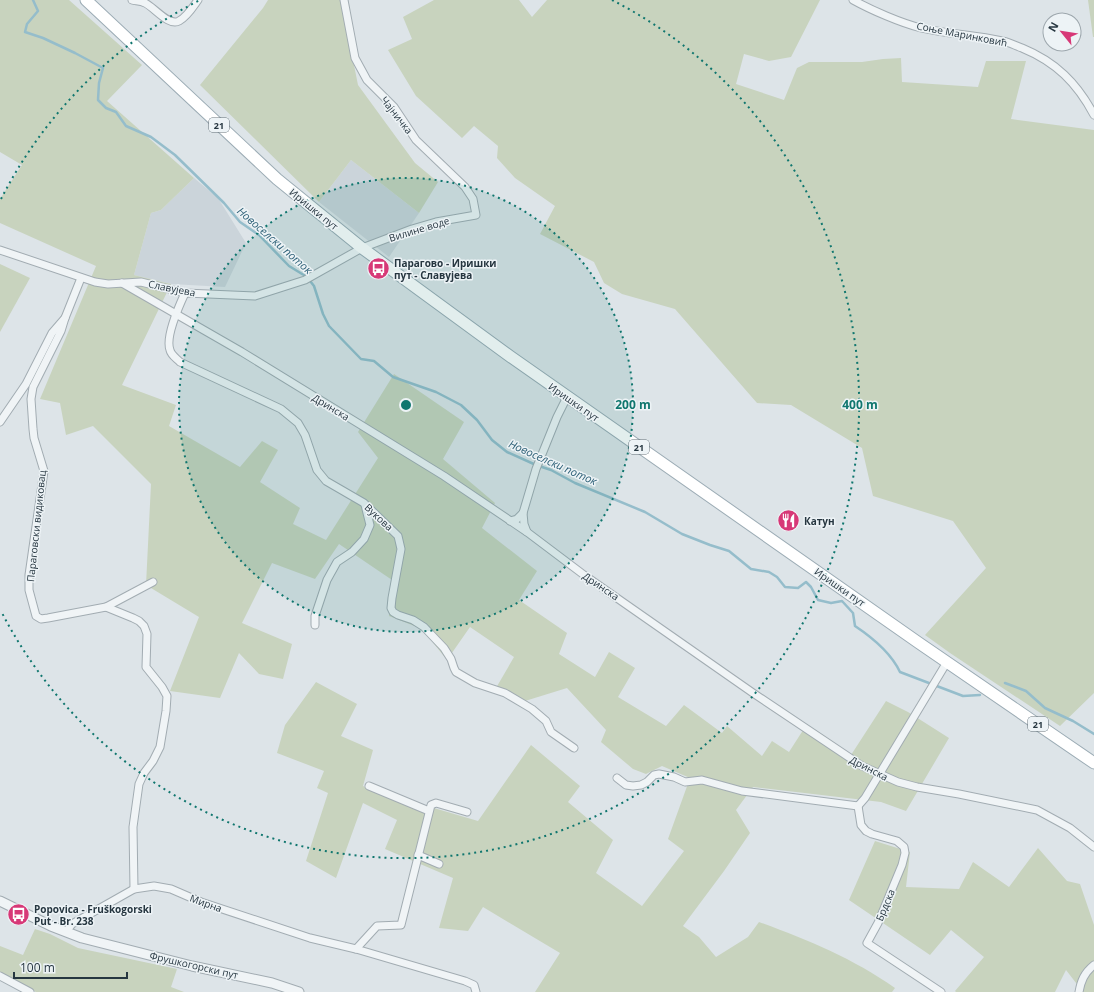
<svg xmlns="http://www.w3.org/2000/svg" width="1094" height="992" font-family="'Open Sans',sans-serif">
	<rect width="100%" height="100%" fill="#dde4e8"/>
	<g fill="#cbd4da">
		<polygon points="351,160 419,213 389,257 319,202"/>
		<polygon points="194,178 218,198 246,243 225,287 171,284 134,275 151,213 161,210"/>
	</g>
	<g fill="#c8d3be">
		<path d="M0,0H69L142,65L107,101L194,178L161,210L151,213L134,275L171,284L122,385L176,405L169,426L240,467L262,441L278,450L260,482L300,508L293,524L326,540L378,458L358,432L394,374L464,422L443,459L495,503L482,528L537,571L519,600L567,633L559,654L595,677L609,652L635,668L618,697L666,726L684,705L722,733L727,726L762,756L772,741L789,752L807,724L851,755L886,701L908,712L949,738L906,811L881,802L753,787L736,810L750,833L724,871L683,926L699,937L716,957L748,937L759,922C808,940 852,958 895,988L892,992H535L560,953L483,907L468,931L439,928L453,878L385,849L397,820L363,803L336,878L306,861L328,793L317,788L324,771L277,753L285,725L316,682L357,704L341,736L373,750L363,786L425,813L427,806L478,821L531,745L580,786L568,802L613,840L596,873L642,906L684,851L668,839L690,778L662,766L646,774L633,769L601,742L606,730L567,688L525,701L496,688L514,657L470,627L447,660L422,629L389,616L395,582L339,544L315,579L272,563L242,623L292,644L283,679L259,674L239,653L220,698L170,691L199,617L146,585L151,484L93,426L66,435L60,403L40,399L96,266L0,223V199L22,165L0,152Z"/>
		<polygon points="268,0 341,0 358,85 415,163 438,182 419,213 351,160 319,202 200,85 263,8"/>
		<polygon points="434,0 519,0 532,17 547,0 820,0 791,57 769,61 744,54 736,84 784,100 797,68 809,62 862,62 883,59 901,58 902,82 978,87 986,61 1026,61 1011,119 1094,130 1094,693 1060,726 950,653 925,635 986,568 953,521 873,496 862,448 791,405 757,403 675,309 622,294 604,283 594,262 540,234 555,206 515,178 497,158 498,146 474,126 462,138 416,96 388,50 412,39 403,17"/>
		<polygon points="1088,0 1094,0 1094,37 1093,37"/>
		<polygon points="0,264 30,278 0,332"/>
		<polygon points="875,841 910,852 906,887 959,889 973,862 1009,887 1038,848 1067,881 1080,884 1094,925 1094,992 1083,992 1066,970 1055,992 956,992 955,991 984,957 951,930 930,955 849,900"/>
		<polygon points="35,929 50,934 78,948 177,969 171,987 184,992 36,992 0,972 0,946 23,955"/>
	</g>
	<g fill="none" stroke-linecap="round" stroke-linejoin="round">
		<g stroke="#95bdcb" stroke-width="2.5">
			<path d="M33,0L38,11L27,24L25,32L43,38L75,53L103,68L99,83L98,100L106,108L116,112L126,126L151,137L175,155L224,203L240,222L259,235L289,266L307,277L314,286L323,314L329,326L361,359L374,361L393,377L436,392L461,405L477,420L492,440L507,452L536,465L551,470L575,483L645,512L682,534L710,545L729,551L751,569L769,572L777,577L785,587L798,588L806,582L811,587L818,600L831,603L842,601L853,613L855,626C873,638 891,653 900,672L963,696L980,695"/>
			<polyline points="1005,683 1026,691 1045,708 1073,721 1094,734"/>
		</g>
		<defs>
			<g id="minor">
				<path d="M132,0C136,1 141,1 145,3C154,7 169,27 179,21C187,17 193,7 198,0"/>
				<path d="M853,0C871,10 901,23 921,28C947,34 975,35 1002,41C1009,42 1016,46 1022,48C1056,62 1077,83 1094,115"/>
				<polyline points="0,250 95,282 108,284 141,282 185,293 255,296 305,280 362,248 412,229 436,222 476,215 473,199 465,187 416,140 394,107 367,80 355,58 344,0"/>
				<polyline points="122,283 242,352 444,476 527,532 584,575 753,693 862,766 898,782 917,787 959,794 1037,810 1070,828 1094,847"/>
				<path d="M185,293C179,306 165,337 170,350C171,355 176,358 180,362L281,409L298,423L305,435L317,470L326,481L364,503L398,536L401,549L392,598L391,608L393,612L398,615L413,620L424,627L444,648L451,659L454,668L456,672L475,683L505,693L532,709L546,721L551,732L574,748"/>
				<polyline points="65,318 61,331 33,387 31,399 33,429 34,438 44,471 29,575 29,590 36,616 41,619 48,618 106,607 153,582"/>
				<polyline points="0,422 26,384 52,333 65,318 81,278"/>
				<polyline points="523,513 524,524 527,532"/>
				<polyline points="510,521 517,519 523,513 536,469 557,417 567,397"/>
				<polyline points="106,607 133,618 139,621 144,626 147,634 146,667 162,687 167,696 166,711 160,747 153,761 144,773 139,784 133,827 134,889"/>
				<polyline points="315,625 315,616 327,580 337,562 352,552 364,539 370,525 365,505"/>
				<polyline points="617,778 626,785 633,786 641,785 647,782 654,775 659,774 674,777 685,782 702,780 742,791 858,806"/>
				<polyline points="369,786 429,811"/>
				<polyline points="858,806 861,825 866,831 872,834 897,841 904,847 905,853 902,865 878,923 867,943 941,992"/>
				<polyline points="858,806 865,798 947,662"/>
				<polyline points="418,855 439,864"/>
				<polyline points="66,932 72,924 134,889 154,886 171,889 201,902 310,938 356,949 465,981 474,985 476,992"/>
				<polyline points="356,949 377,926 401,925 431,805 436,803 467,812"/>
				<polyline points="0,976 30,992"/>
				<path d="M1079,992C1081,981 1084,973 1094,965"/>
			</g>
			<polyline id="tertiary" points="0,901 51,926 82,938 192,966 272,983 299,992"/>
			<polyline id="primary" points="86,0 277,179 362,248 511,357 919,643 1094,763"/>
		</defs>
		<use href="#minor" stroke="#a2acb2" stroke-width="9"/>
		<use href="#tertiary" stroke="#a2acb2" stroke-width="11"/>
		<use href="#primary" stroke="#9cacb5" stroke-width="13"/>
		<use href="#minor" stroke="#f0f4f6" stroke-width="7"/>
		<use href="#tertiary" stroke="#f0f4f6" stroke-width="9"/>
		<use href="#primary" stroke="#fff" stroke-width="11"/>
	</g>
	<circle cx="406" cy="405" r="227" fill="#0f766e" fill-opacity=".12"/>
	<g fill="none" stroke="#0f766e" stroke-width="2" stroke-dasharray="2 4">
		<circle cx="406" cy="405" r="227"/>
		<path d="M1 199A454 454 0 0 1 200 0M612 0A454 454 0 1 1 1 611"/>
	</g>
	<defs>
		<symbol id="bus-disc" viewBox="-11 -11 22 22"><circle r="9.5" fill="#d73877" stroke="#edf3f6"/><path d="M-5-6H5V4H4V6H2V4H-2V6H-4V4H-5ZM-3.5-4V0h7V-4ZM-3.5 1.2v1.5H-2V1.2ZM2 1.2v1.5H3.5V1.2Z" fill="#fff"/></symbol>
		<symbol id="restaurant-disc" viewBox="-11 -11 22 22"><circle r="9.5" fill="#d73877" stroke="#edf3f6"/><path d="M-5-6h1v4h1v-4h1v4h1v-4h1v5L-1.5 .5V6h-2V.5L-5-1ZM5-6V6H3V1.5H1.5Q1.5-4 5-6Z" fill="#fff"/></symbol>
	</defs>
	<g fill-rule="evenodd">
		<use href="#bus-disc" x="366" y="256" width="25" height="25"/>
		<use href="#restaurant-disc" x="776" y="508" width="25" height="25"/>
		<use href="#bus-disc" x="6" y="902" width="25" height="25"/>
	</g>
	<g text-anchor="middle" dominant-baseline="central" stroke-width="3" stroke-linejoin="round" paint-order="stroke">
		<g fill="#edf3f6" stroke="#626f77" stroke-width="1">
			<rect x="209" y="118" width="20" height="14" rx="3"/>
			<rect x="629" y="440" width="20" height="14" rx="3"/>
			<rect x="1028" y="717" width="20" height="14" rx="3"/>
		</g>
		<g font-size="9" font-weight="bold" fill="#263640">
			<text x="219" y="125">21</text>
			<text x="639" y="447">21</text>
			<text x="1038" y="724">21</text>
		</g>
		<g font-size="10" fill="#263640" stroke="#edf3f6">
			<text transform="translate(962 34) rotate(11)">Соње Маринковић</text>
			<text transform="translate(397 115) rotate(52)">Чајничка</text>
			<text transform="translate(314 209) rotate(39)">Иришки пут</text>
			<text transform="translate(419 229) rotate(-17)">Вилине воде</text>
			<text transform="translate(172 288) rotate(11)">Славујева</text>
			<text transform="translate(574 402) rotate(35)">Иришки пут</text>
			<text transform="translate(331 407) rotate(31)">Дринска</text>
			<text transform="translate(379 517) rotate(43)">Вукова</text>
			<text transform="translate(36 526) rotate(-84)">Параговски видиковац</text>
			<text transform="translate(601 586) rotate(34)">Дринска</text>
			<text transform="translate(840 587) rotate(35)">Иришки пут</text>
			<text transform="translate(869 768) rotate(27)">Дринска</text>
			<text transform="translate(206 903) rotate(20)">Мирна</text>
			<text transform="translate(885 905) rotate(-67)">Брдска</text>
			<text transform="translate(194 965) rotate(13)">Фрушкогорски пут</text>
		</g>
		<g font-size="10" font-weight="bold" fill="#263640" stroke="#edf3f6" text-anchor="start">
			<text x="394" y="263">Парагово - Иришки<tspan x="394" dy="12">пут - Славујева</tspan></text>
			<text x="804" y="521">Катун</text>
			<text x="34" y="909">Popovica - Fruškogorski<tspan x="34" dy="12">Put - Br. 238</tspan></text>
		</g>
		<g font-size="11" font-style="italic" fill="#2d6077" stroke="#edf3f6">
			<text transform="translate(275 240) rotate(41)">Новоселски поток</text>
			<text transform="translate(553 462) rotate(24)">Новоселски поток</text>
		</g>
	</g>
	<circle cx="406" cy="405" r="6" fill="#0f766e" stroke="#edf3f6" stroke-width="2"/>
	<g font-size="12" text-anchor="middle" font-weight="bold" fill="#0f766e" stroke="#edf3f6" stroke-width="3" stroke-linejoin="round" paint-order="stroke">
		<text x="633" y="409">200 m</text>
		<text x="860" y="409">400 m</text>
	</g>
	<g transform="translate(1062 32) rotate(300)"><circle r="19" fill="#edf3f6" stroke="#9da7ad"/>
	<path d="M0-3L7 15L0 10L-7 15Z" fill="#d73877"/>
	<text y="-6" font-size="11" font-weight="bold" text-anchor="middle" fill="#263640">N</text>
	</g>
	<path d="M14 972v6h113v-6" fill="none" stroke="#263640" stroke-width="2"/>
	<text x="20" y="972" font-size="12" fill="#263640" stroke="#edf3f6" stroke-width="3" paint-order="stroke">100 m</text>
</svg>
